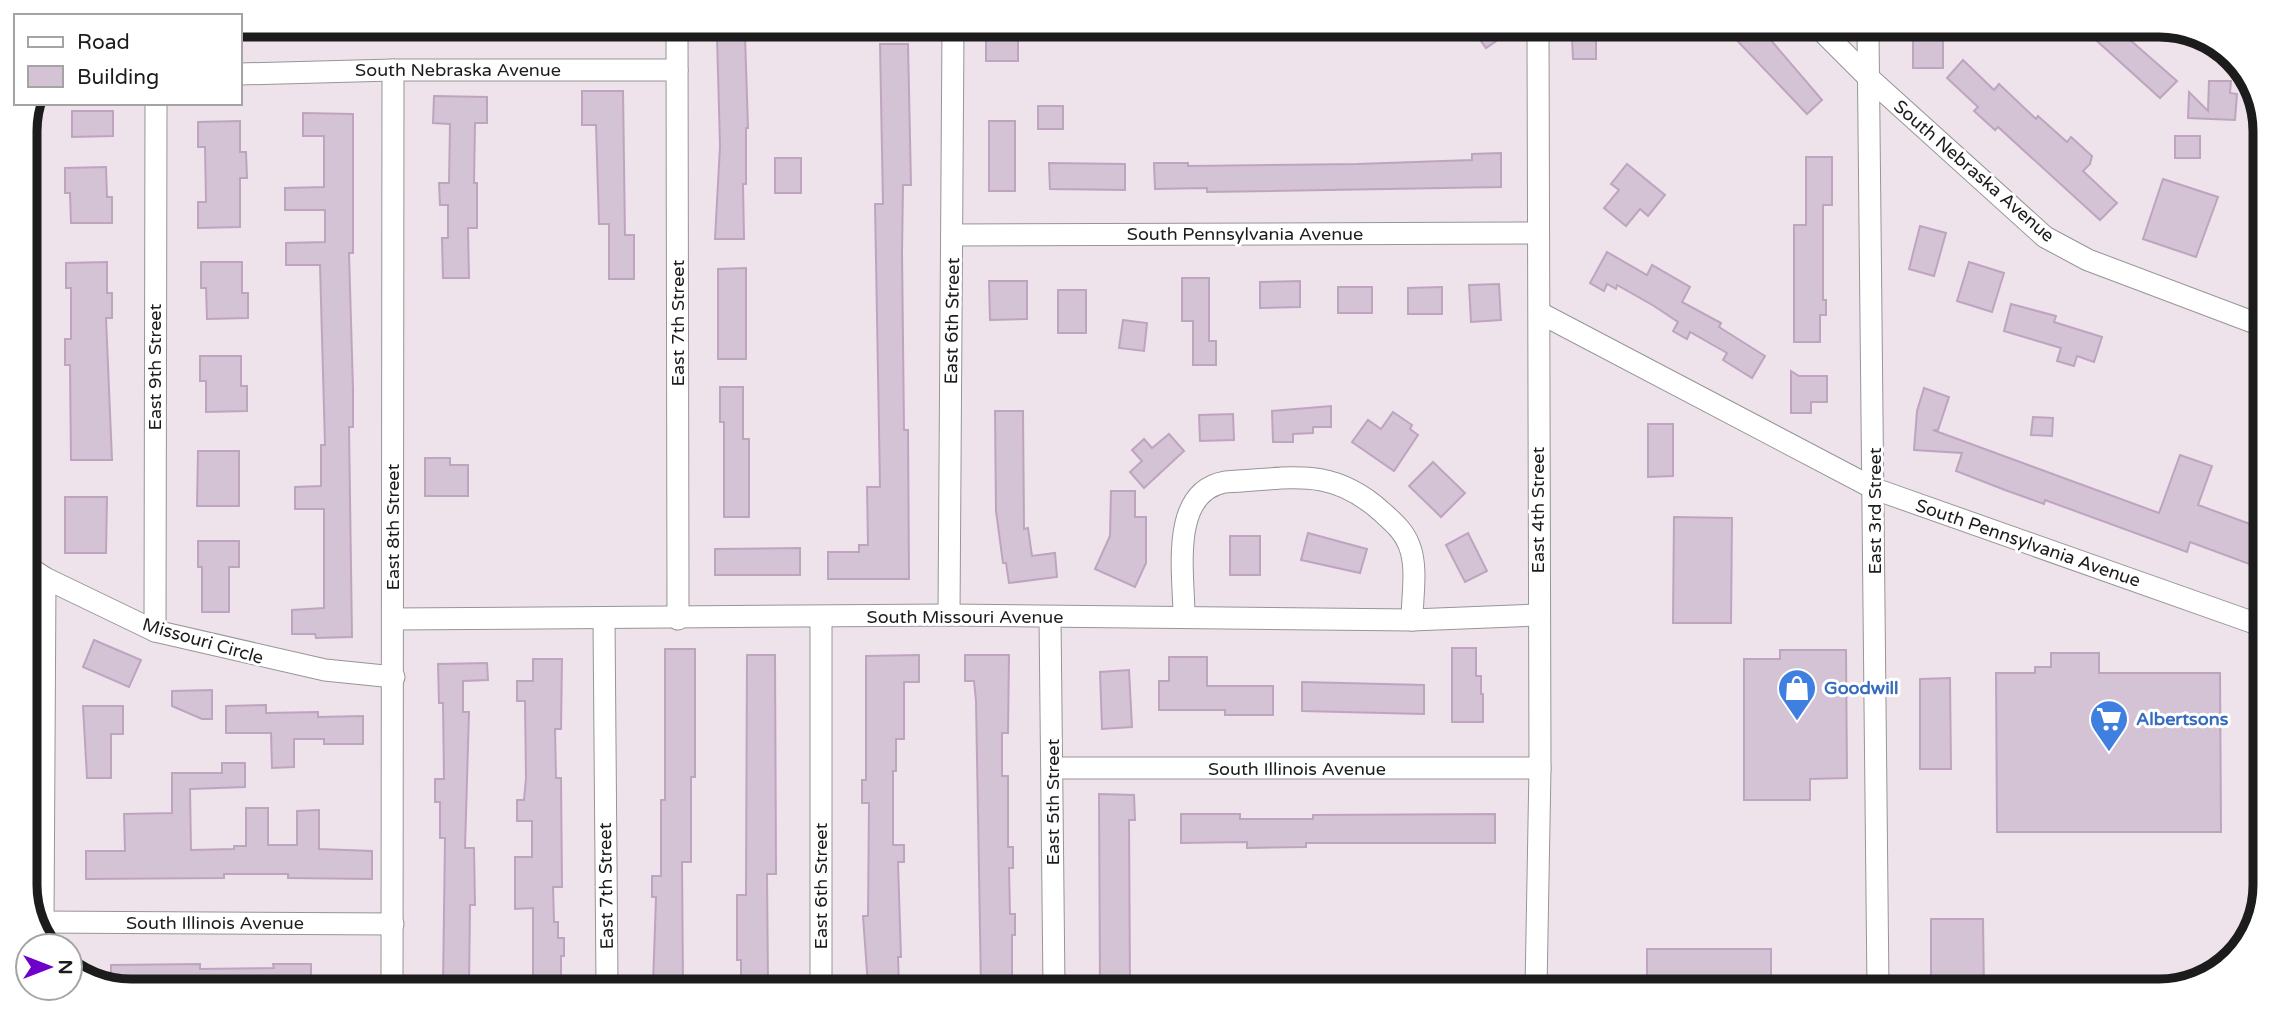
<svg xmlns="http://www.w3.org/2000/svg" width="2290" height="1016" font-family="'Varela Round',sans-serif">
	<rect width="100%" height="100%" fill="#eee2eb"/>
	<g fill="#d4c2d5" stroke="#bfa4c0" stroke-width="2">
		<rect x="986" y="28" width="32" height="33"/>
		<polygon points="1473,30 1512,30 1486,48"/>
		<polygon points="1728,31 1763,31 1822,100 1807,114"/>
		<rect x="1913" y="32" width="30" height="36"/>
		<polygon points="2087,32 2121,32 2177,81 2160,98"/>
		<polygon points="717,36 745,36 748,128 746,128 746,184 743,184 744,239 715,239 720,146"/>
		<polygon points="1596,36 1596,59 1573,59 1572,37"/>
		<polygon points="880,44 908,44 911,185 903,185 902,252 904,430 908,430 909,579 828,579 828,552 859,552 859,545 868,545 867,487 880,487 875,204 883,204"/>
		<polygon points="1963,60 1994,90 1999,84 2036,119 2038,116 2067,142 2071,137 2092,156 2090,164 2083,171 2117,203 2100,220 1998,127 1995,130 1974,111 1978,107 1947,78"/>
		<polygon points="2209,81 2231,81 2230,93 2237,94 2235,120 2188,118 2189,92 2208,111"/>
		<polygon points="582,91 623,91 625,235 634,235 634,279 609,279 609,224 599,224 596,125 582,125"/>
		<polygon points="434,96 487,97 487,123 475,123 474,183 477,183 477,228 468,228 469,278 443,278 442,238 448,238 448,205 440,205 439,183 449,183 450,124 433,123"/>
		<rect x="1038" y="106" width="25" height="23"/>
		<polygon points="72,111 113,111 113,136 72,137"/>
		<polygon points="303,113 353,114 353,253 349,253 353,390 353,427 349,427 352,637 316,638 315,634 292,634 292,610 324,608 324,509 295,509 295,487 321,486 321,445 325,445 320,265 286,265 286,243 325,242 325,210 285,210 285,188 324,187 324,136 303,136"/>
		<polygon points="240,121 240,152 246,152 247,178 240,178 240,227 198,228 198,202 206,202 205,147 198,147 198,122"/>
		<rect x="989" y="121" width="26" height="70"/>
		<rect x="2175" y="136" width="25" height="22"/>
		<polygon points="1501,153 1501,187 1207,192 1207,188 1155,189 1154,163 1188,163 1188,166 1357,164 1472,160 1472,154"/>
		<polygon points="1806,157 1832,157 1832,205 1823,205 1823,300 1826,300 1826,315 1820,315 1820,342 1794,342 1794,225 1806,225"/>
		<rect x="775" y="158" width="26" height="35"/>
		<polygon points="1049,163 1125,164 1125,190 1050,189"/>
		<polygon points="1627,164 1665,195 1648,216 1640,209 1626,226 1604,208 1619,190 1611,184"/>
		<polygon points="106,167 107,197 112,197 112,223 71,223 70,193 65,193 65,168"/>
		<polygon points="2163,179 2218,197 2196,257 2143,239"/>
		<polygon points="1920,226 1946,233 1934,276 1909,269"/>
		<polygon points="1607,252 1647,275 1652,265 1690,287 1682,302 1721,323 1719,327 1765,356 1752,378 1723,360 1727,353 1690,332 1687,339 1673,331 1678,322 1654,306 1617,285 1616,289 1607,284 1604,291 1590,283"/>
		<polygon points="107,262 107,293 112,293 112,318 106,318 112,460 71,460 70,365 65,365 65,339 71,339 71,288 66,288 66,263"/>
		<polygon points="201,262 242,262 242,293 248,293 248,318 207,319 206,288 201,288"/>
		<polygon points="1969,262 2004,273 1992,312 1957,301"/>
		<polygon points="746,268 746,359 718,359 718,269"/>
		<polygon points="1182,278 1209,278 1209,341 1216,341 1216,365 1193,365 1193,321 1182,321"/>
		<polygon points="989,281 1027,281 1027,319 990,320"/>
		<polygon points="1300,281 1300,307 1260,308 1260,282"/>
		<polygon points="1499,284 1501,320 1471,322 1469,285"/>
		<rect x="1338" y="287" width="34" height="26"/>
		<polygon points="1442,287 1442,314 1408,314 1408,288"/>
		<rect x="1058" y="290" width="28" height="43"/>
		<polygon points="2011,304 2056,316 2054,322 2102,337 2094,362 2077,356 2074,366 2057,361 2061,348 2004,331"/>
		<polygon points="1123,320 1147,323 1144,351 1119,348"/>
		<polygon points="200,356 241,356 241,386 247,386 247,411 206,412 206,381 200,381"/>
		<polygon points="1791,371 1799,376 1827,376 1827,402 1811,402 1811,413 1791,413"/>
		<polygon points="720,387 743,387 743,439 749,439 749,517 724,517 724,422 720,422"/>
		<polygon points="1924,388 1949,397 1938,430 1933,430 2159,513 2180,455 2212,466 2198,505 2261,528 2261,539 2252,565 2190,542 2187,552 2045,500 2044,504 2005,490 1956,471 1962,453 1914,450 1917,411"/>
		<polygon points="1331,406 1331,427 1313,427 1313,433 1293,434 1293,442 1273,442 1272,411"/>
		<polygon points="995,411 1023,411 1024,529 1028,528 1032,556 1055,553 1057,577 1009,583 1006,563 1003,563 996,511"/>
		<polygon points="1393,412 1412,425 1410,429 1418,435 1394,471 1352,442 1368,420 1381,429"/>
		<polygon points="1233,414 1234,440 1200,441 1199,415"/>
		<polygon points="2033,417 2053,418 2052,436 2031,435"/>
		<polygon points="1648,424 1673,424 1673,476 1648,477"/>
		<polygon points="1169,434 1184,451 1144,488 1130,472 1142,461 1132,450 1144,439 1152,448"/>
		<polygon points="198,451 239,451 239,506 197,506"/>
		<polygon points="425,458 450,458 450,465 468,465 468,496 425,496"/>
		<polygon points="1433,462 1465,493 1441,517 1409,486"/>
		<polygon points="1111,491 1135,491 1135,517 1146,517 1146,563 1135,587 1095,569 1110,536"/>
		<polygon points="65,497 107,497 106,553 65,553"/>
		<polygon points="1674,517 1732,518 1731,623 1673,623"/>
		<polygon points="1308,533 1367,549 1360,573 1301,560"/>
		<polygon points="1468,533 1487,571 1465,582 1446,545"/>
		<rect x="1230" y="536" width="30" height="39"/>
		<polygon points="198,541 239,541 239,567 229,567 229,612 202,612 202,567 198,567"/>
		<polygon points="800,548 800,575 715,575 715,549"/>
		<polygon points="94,640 141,660 129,687 83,667"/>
		<polygon points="1452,648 1476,648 1476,676 1481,676 1481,694 1483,694 1483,722 1452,722"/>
		<polygon points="665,649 695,649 695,777 691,777 691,862 682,862 683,986 653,985 656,897 652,897 652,876 661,876 661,800 665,800"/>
		<polygon points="1780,650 1846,650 1847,778 1810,779 1810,800 1744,800 1744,659 1780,659"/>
		<polygon points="2051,653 2099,653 2099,673 2220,673 2221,832 1997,832 1996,673 2035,673 2035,667 2051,667"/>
		<polygon points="747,655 775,655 776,874 767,874 768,986 741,986 741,960 737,960 737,895 746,895"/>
		<polygon points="919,655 919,682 904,682 904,739 896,739 896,771 893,771 893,845 904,845 904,862 898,862 901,957 898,957 899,986 868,986 863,916 868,916 869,803 862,803 862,780 866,780 866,656"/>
		<polygon points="965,655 1009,655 1008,733 1002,733 1002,776 1008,776 1008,847 1013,847 1013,868 1009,868 1010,914 1015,914 1015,935 1012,935 1012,976 1004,976 1004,987 981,987 976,701 974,681 965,681"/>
		<polygon points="1169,657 1207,657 1207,686 1273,686 1273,715 1225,715 1225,710 1159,710 1159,681 1169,681"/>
		<polygon points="533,659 562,659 561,729 555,729 556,778 561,778 562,887 553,887 554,922 558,922 558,938 564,938 564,956 561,956 561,985 533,985 533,908 515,909 515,857 532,857 532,821 517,821 517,800 524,800 526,778 525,701 517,701 517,681 533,681"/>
		<polygon points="487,663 488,680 463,681 463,712 469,712 465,848 474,848 475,905 470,905 469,985 443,985 445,838 440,838 440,802 435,802 435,779 444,779 443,703 439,703 438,664"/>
		<polygon points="1129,670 1132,727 1102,729 1100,672"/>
		<polygon points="1950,678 1951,769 1920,769 1920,679"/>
		<polygon points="1302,682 1424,685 1424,714 1302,711"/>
		<polygon points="212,690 212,719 202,719 172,706 172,691"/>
		<polygon points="266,705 266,713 318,712 318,717 363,716 363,744 324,744 324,739 294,739 294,767 272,768 271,733 226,733 226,706"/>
		<polygon points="83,706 123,706 123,734 111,734 111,778 87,778"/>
		<polygon points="222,763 245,763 245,787 190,789 191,850 234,849 234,846 246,846 246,808 268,808 268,845 297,845 297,811 319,810 319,849 372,851 372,879 288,878 288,874 224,874 224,878 86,879 86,851 125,851 124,814 172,813 172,773 222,773"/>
		<polygon points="1099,794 1134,795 1135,820 1129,820 1130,987 1100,987"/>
		<polygon points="1181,814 1240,814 1240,819 1313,819 1313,815 1495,814 1495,843 1306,843 1306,847 1247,848 1247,842 1181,843"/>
		<polygon points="1931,919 1983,919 1984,991 1931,991"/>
		<polygon points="1647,949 1771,949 1771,990 1647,989"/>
		<polygon points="200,964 200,969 274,968 273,964 311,964 311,984 111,983 111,965"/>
	</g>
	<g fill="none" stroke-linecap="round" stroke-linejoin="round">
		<defs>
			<g id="minor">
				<polyline points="677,27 678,619"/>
				<polyline points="1822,31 1869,78 2045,237 2088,260 2263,326"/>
				<polyline points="1868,31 1878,990"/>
				<polyline points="240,74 393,70 677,70"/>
				<polyline points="953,235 1538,233"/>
				<polyline points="1540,313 1875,489 2260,625"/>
				<polyline points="25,565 45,578 155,631 325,670 394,677"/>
				<polyline points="949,615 953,28"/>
				<path d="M1184,616C1184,574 1169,492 1225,482C1290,479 1330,465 1382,512C1393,522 1404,531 1409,545C1418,566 1412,598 1412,620"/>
				<polyline points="821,617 821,986"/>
				<polyline points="1050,617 1054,987"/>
				<polyline points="393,619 949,615 1412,620 1537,615"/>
				<polyline points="604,619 607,985"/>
				<polyline points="155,631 156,103"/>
				<polyline points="1054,768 1540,768"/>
				<polyline points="36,922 393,924"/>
				<polyline points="43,923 45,578"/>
				<polyline points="392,984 393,70"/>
				<polyline points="1536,989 1540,768 1538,30"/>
			</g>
		</defs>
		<use href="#minor" stroke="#969696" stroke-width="23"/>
		<use href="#minor" stroke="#fff" stroke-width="21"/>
	</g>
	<defs>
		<symbol id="shop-pin" viewBox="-11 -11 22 30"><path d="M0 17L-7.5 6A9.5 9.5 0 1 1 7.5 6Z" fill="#3f7fe0" stroke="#fff"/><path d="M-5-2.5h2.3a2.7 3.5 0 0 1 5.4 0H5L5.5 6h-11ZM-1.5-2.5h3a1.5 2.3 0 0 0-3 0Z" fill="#fff"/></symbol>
		<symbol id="supermarket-pin" viewBox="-11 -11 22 30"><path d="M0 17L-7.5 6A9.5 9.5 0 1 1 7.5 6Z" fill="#3f7fe0" stroke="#fff"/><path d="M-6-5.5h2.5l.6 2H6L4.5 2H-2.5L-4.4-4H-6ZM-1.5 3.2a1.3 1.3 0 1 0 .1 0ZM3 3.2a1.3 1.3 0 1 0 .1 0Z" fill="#fff"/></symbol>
	</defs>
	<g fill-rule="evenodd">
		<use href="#shop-pin" x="1775" y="666" width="44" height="60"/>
		<use href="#supermarket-pin" x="2087" y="697" width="44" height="60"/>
	</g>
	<g text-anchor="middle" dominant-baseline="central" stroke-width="6" stroke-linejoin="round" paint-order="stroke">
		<g font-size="18" fill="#1c1c1c" stroke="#fff">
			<text x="458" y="70">South Nebraska Avenue</text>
			<text transform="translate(1974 171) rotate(41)">South Nebraska Avenue</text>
			<text x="1245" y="234">South Pennsylvania Avenue</text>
			<text transform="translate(952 321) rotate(-89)">East 6th Street</text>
			<text transform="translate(678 323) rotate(-90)">East 7th Street</text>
			<text transform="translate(155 367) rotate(-90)">East 9th Street</text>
			<text transform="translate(1538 510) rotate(-90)">East 4th Street</text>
			<text transform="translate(1875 511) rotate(-90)">East 3rd Street</text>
			<text transform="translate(393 527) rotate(-90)">East 8th Street</text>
			<text transform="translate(2028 543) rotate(19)">South Pennsylvania Avenue</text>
			<text x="965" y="617">South Missouri Avenue</text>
			<text transform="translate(203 641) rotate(16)">Missouri Circle</text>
			<text x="1297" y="769">South Illinois Avenue</text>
			<text transform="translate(1053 802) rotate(-90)">East 5th Street</text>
			<text transform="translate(606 886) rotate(-91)">East 7th Street</text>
			<text transform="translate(821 886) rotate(-90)">East 6th Street</text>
			<text x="215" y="923">South Illinois Avenue</text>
		</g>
		<g font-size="18" font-weight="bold" fill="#366cbe" stroke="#fff" text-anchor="start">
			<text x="1824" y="688">Goodwill</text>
			<text x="2136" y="719">Albertsons</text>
		</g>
	</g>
	<path d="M0 0H2290V1016H0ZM131 37H2159A94 94 0 0 1 2253 131V885A94 94 0 0 1 2159 979H131A94 94 0 0 1 37 885V131A94 94 0 0 1 131 37Z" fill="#fff" fill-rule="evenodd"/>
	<path fill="none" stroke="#1c1c1c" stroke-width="9" d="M131 37H2159A94 94 0 0 1 2253 131V885A94 94 0 0 1 2159 979H131A94 94 0 0 1 37 885V131A94 94 0 0 1 131 37Z"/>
	<rect x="14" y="14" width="228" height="91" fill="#ffffff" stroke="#a4a4a4" stroke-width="2"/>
	<rect x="28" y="37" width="35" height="10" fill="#ffffff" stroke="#a4a4a4" stroke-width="2"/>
	<text x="77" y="49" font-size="21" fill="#1c1c1c">Road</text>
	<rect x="28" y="66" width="35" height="21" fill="#d4c2d5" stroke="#a4a4a4" stroke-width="2"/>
	<text x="77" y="84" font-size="21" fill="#1c1c1c">Building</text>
	<g transform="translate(49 967) rotate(90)"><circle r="33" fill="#ffffff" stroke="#a4a4a4" stroke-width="2"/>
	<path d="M0-5L12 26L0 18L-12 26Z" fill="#6f00c9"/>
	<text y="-10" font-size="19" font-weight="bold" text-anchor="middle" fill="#1c1c1c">N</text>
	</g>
</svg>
